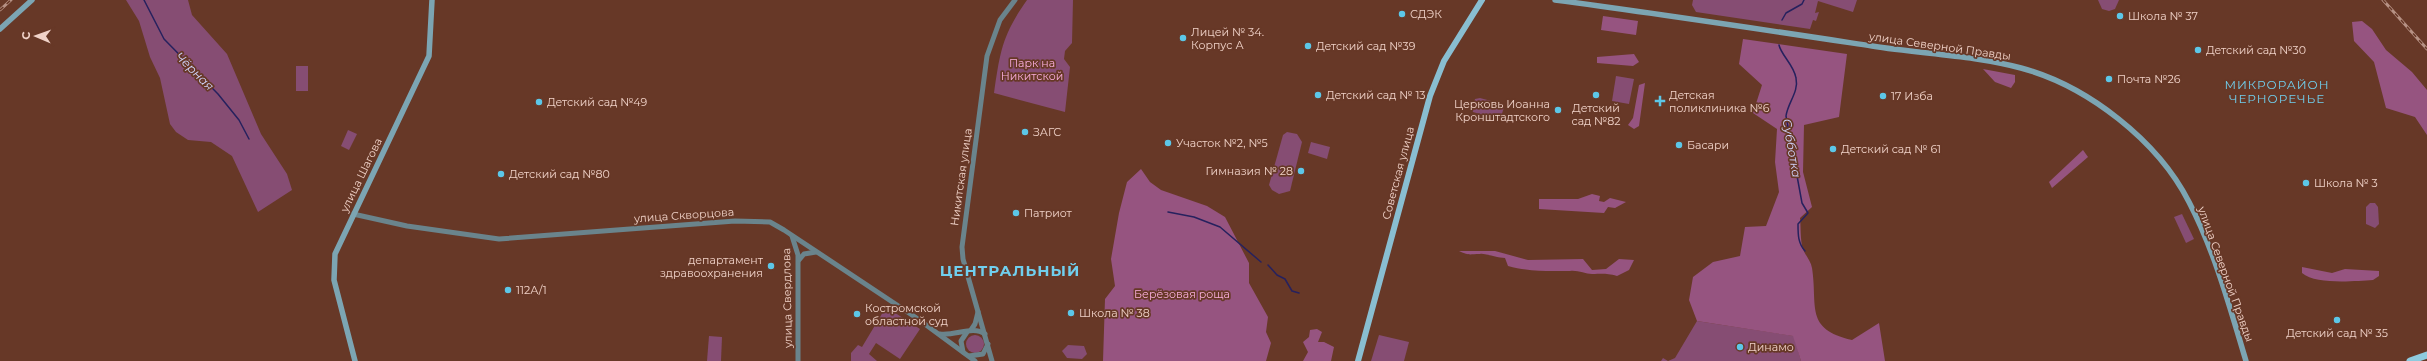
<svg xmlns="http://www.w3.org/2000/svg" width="2427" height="361" font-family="Montserrat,sans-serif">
	<rect width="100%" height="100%" fill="#673827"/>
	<g fill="#864d73">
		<polygon points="126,0 188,0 192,15 227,54 261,134 287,174 292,190 258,212 232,156 211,142 188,140 176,132 170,124 160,78 150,57 139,21"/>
		<path d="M1027,0H1073L1072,43L1065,51L1064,59L1070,67L1065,112L994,93C1000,52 1002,35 1027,0Z"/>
		<polygon points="1693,0 1857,0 1853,12 1818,1 1815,13 1819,12 1816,21 1813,20 1810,29 1696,12 1692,5"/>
		<polygon points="2098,0 2119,0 2115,9 2109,11 2102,9"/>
		<rect x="296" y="66" width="12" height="25"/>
		<polygon points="1616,76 1634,79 1629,104 1612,101"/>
		<polygon points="1480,98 1502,104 1504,107 1501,117 1497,119 1473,112 1472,110 1475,99"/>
		<polygon points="348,130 357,134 349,150 341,146"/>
		<polygon points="1287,132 1297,134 1302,142 1290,191 1279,194 1272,190 1269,185 1283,135"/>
		<polygon points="1311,142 1330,147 1327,159 1308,153"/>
		<polygon points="2370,203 2375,203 2378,207 2379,224 2375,228 2366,224 2366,207"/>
		<polygon points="2182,214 2194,239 2186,243 2174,217"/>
		<polygon points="886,307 920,329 900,359 876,343 869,354 877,361 851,361 851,353 858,345 862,347"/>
		<polygon points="1697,321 1794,336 1801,361 1661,361 1663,358 1668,361 1675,358"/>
		<circle cx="975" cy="344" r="9"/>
		<polygon points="1379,335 1409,342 1404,361 1371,361"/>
		<polygon points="709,336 722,337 721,361 707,361"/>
		<polygon points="1068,345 1084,346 1087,354 1082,359 1067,358 1062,351"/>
	</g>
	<g fill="#965480">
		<polygon points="1603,16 1638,21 1636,35 1601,30"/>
		<polygon points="2362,21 2372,29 2386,50 2412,72 2427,90 2427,135 2415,117 2386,108 2374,62 2354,41 2352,22"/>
		<path d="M1743,39L1847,54L1839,117L1804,125L1803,172L1812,207L1800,218C1801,227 1800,240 1803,249C1805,255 1811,261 1812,268C1818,306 1804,329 1852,340L1879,323L1885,361H1801L1793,336L1697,321L1689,300L1693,277L1713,262L1740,256L1745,227L1766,226L1779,192L1775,162L1777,129L1753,113L1762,85L1739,64Z"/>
		<polygon points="1634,54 1639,62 1633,66 1597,63 1597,57"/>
		<polygon points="1983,69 2015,75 2015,82 2011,88 1995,82"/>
		<polygon points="1645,83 1639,126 1634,129 1628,125 1633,118 1639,85"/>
		<polygon points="2083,150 2088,157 2052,188 2049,182"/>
		<polygon points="1141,169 1150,182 1161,190 1207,206 1225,217 1249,263 1249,283 1268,317 1266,332 1271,343 1266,361 1103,361 1105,299 1115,286 1111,259 1119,213 1127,182"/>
		<polygon points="1592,194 1600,196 1599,201 1604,202 1610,198 1626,202 1615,208 1608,207 1604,213 1539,209 1539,199 1578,199"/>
		<path d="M1459,251H1495L1528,260L1583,259L1592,270L1606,269L1619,259L1634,260L1629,270L1617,276C1606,273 1602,274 1592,274C1585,274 1578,270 1570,271C1547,271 1531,272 1508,266L1505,258C1498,258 1484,253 1480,254C1469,254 1470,256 1459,251Z"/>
		<path d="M2302,267L2332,273L2345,269L2379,271V276L2373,280C2355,281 2316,285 2302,273Z"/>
		<polygon points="1317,329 1322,332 1318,342 1324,342 1334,347 1331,361 1303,361 1308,352 1303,342 1309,337 1310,330"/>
	</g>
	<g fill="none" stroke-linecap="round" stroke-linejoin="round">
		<g stroke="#26215e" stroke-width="1.5">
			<polyline points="144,0 164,39 218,94 239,120 249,139"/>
			<polyline points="1782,20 1786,13 1802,4 1804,0"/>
			<path d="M1779,45C1781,55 1794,65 1796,78C1799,92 1788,102 1786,116L1802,203L1808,213L1798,224C1798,235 1798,243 1805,251"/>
			<polyline points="1168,212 1194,217 1220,227 1261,262"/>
			<polyline points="1268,265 1277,275 1285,279 1292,291 1299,293"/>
		</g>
		<g stroke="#6a848c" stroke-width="5">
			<polyline points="353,214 407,226 499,239 735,221 770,222 784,230 918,319 975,361"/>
			<polyline points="792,236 798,255 798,361"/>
			<polyline points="799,260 804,254 816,252"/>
			<polyline points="971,330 975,324 978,312"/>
			<path d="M940,334C956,336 973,325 985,334"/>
			<polyline points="963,352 961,341 967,332"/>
			<polyline points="969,356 983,354 988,344"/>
			<polyline points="992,361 963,259 962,247 987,56 1000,20 1015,0"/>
		</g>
		<g stroke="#7ca5b3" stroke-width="5.5">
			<path d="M1555,0C1661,14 1766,30 1872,46C1921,54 1973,55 2021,68C2088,86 2158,141 2189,202C2215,252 2230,308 2246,361"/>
			<polyline points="0,29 32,0"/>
			<polyline points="355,361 334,280 335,254 429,56 432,0"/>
		</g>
		<polyline stroke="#89bed1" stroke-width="6" points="1358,361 1430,96 1444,61 1482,0"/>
		<polyline stroke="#8ecade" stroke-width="7" points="2410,361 2427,355"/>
		<defs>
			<g id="rail">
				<polyline points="2383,0 2427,49"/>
				<polyline points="0,10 11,0"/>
			</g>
		</defs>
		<use href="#rail" stroke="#b69184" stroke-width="3"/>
		<use href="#rail" stroke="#673827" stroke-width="1.5" stroke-dasharray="4.5" stroke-linecap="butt"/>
	</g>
	<g fill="#5cc7e8" stroke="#673827" stroke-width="1.5">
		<circle cx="1402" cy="14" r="4"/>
		<circle cx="2120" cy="16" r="4"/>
		<circle cx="1183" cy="38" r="4"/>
		<circle cx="1308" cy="46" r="4"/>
		<circle cx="2198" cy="50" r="4"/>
		<circle cx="2109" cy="79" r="4"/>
		<circle cx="1318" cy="95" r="4"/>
		<circle cx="1596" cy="95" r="4"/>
		<circle cx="1883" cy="96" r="4"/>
		<path d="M1658 95h4v4h4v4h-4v4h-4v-4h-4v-4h4z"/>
		<circle cx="539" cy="102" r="4"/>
		<circle cx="1558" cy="110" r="4"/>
		<circle cx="1025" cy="132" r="4"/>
		<circle cx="1168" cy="143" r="4"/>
		<circle cx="1679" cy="145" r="4"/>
		<circle cx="1833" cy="149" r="4"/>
		<circle cx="1301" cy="171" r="4"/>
		<circle cx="501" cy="174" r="4"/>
		<circle cx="2306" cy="183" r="4"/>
		<circle cx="1016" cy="213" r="4"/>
		<circle cx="771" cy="266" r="4"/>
		<circle cx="508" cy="290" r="4"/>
		<circle cx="1071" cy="313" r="4"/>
		<circle cx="857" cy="314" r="4"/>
		<circle cx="2337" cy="320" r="4"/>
		<circle cx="1740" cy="347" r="4"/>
	</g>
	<g text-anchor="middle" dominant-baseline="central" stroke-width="3.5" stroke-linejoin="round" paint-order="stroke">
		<g font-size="11" fill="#f0d2c8" stroke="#673827" text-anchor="start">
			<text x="1410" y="14">СДЭК</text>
			<text x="2128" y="16">Школа № 37</text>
			<text x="1191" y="32">Лицей № 34.<tspan x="1191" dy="13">Корпус А</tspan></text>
			<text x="1316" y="46">Детский сад №39</text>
			<text x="2206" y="50">Детский сад №30</text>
			<text x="2117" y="79">Почта №26</text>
			<text x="1326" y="95">Детский сад № 13</text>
			<text x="1669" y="95">Детская<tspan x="1669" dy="13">поликлиника №6</tspan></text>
			<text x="1891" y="96">17 Изба</text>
			<text x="547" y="102">Детский сад №49</text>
			<text x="1550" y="104" text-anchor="end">Церковь Иоанна<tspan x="1550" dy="13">Кронштадтского</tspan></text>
			<text x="1596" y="108" text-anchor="middle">Детский<tspan x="1596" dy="13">сад №82</tspan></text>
			<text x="1033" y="132">ЗАГС</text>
			<text x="1176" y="143">Участок №2, №5</text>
			<text x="1687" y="145">Басари</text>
			<text x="1841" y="149">Детский сад № 61</text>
			<text x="1293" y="171" text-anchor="end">Гимназия № 28</text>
			<text x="509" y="174">Детский сад №80</text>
			<text x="2314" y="183">Школа № 3</text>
			<text x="1024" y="213">Патриот</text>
			<text x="763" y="260" text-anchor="end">департамент<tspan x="763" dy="13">здравоохранения</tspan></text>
			<text x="516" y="290">112А/1</text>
			<text x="865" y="308">Костромской<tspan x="865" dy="13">областной суд</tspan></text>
			<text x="1079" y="313">Школа № 38</text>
			<text x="2337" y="333" text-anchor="middle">Детский сад № 35</text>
			<text x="1748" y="347">Динамо</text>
		</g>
		<g font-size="11" fill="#f0d2c8" stroke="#673827">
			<text transform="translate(1940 46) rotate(8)">улица Северной Правды</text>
			<text transform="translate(1398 173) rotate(-75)">Советская улица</text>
			<text transform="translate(361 175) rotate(-64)">улица Шагова</text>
			<text transform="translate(961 177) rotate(-82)">Никитская улица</text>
			<text transform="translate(684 215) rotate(-4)">улица Скворцова</text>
			<text transform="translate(2226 274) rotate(70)">улица Северной Правды</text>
			<text transform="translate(787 298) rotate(-91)">улица Свердлова</text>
		</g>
		<g font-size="11" fill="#faaede" stroke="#673827">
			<text x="1032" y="63">Парк на<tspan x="1032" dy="13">Никитской</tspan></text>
			<text x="1182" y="294">Берёзовая роща</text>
		</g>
		<g font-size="12" font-style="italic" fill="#d1d4fc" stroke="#673827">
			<text transform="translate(195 71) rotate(45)">Чёрная</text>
			<text transform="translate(1792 148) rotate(80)">Субботка</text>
		</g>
		<g font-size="12" letter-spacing="1" fill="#70cfee" stroke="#673827">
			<text x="2277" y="84">МИКРОРАЙОН<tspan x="2277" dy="14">ЧЕРНОРЕЧЬЕ</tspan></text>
		</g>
		<g font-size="15" font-weight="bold" letter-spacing="1" fill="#70cfee" stroke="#673827">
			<text x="1010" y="270">ЦЕНТРАЛЬНЫЙ</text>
		</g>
	</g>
	<g transform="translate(36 36) rotate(272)" stroke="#673827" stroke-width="3" paint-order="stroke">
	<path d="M0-3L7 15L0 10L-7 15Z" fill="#f0d2c8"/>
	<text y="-6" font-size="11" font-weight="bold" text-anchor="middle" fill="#f0d2c8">С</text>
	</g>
</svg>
